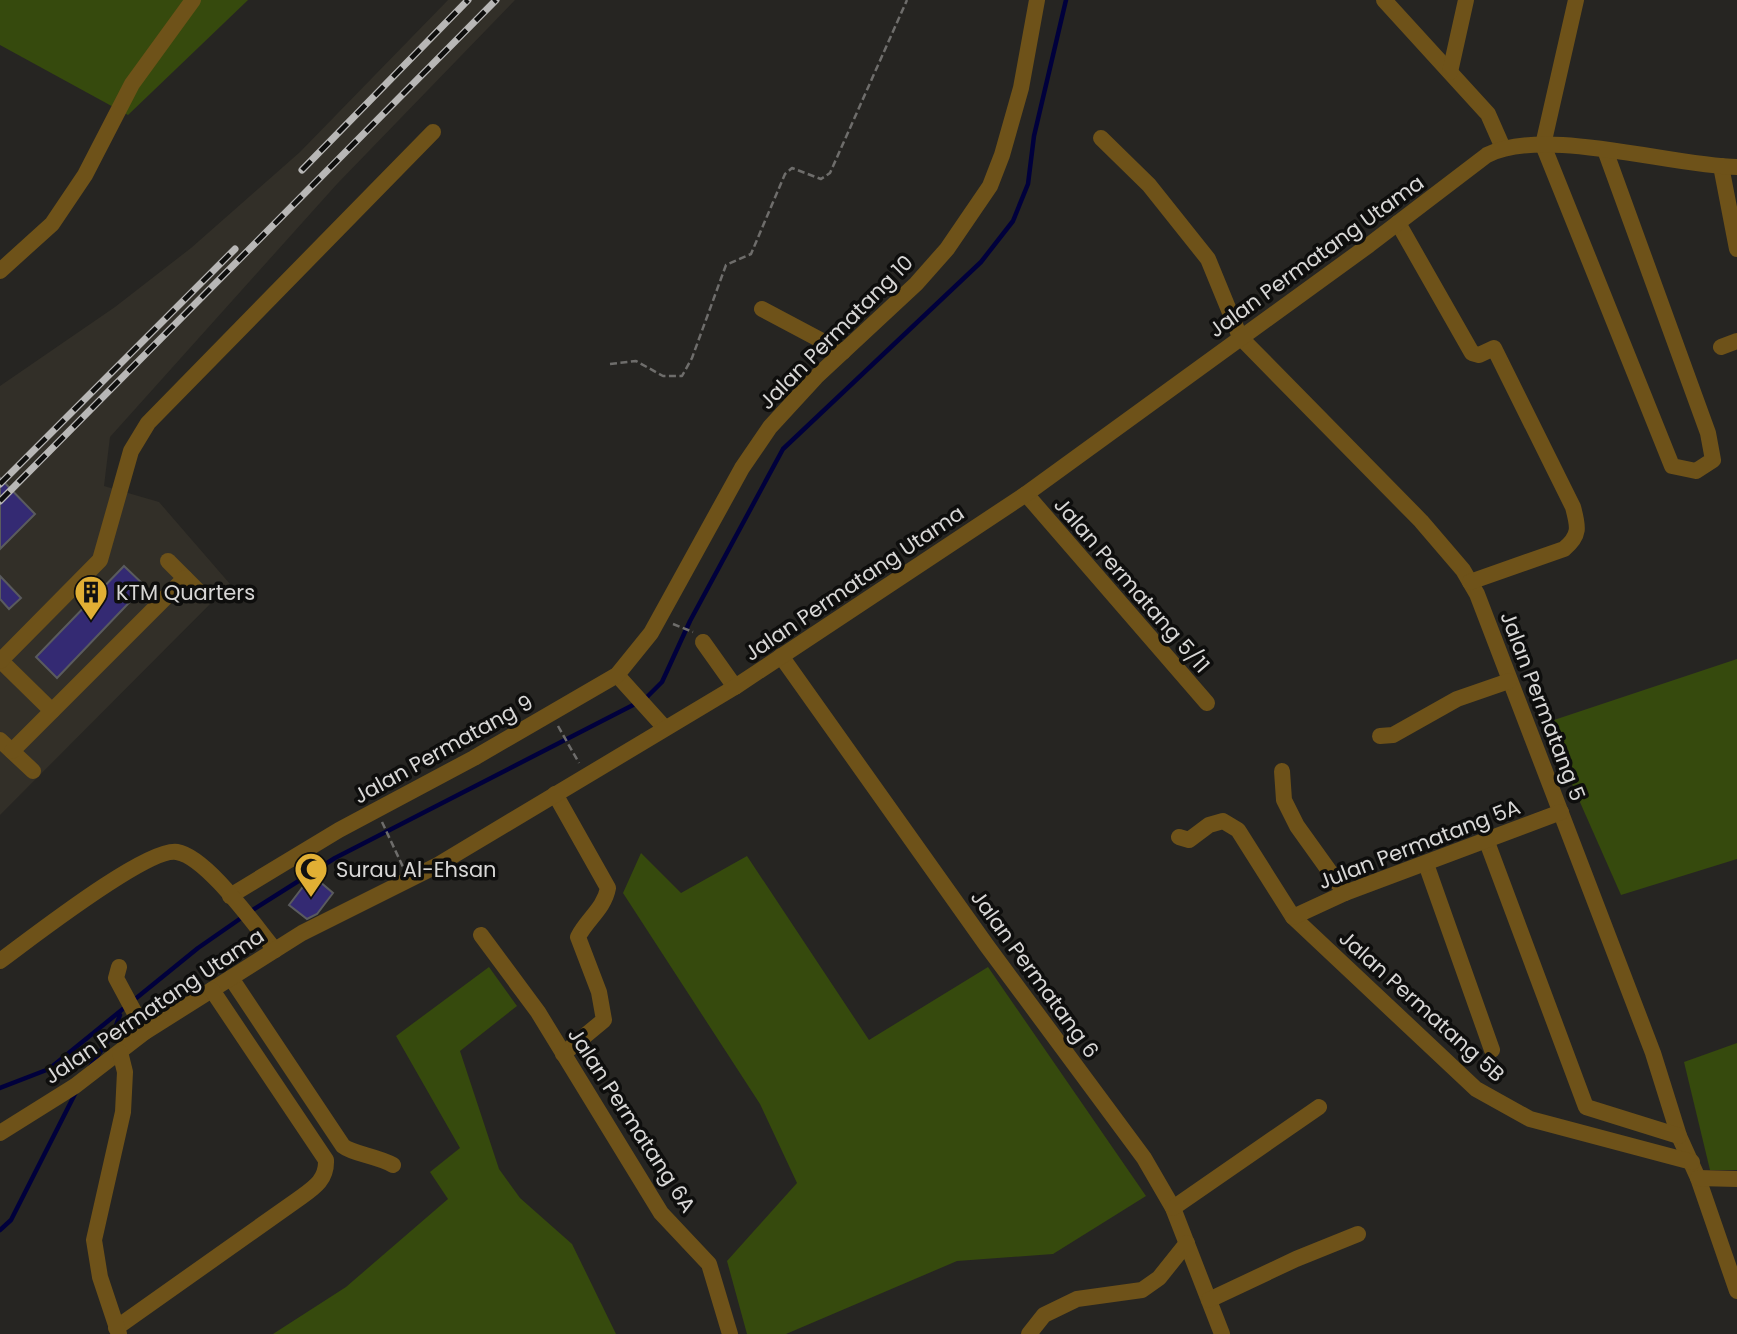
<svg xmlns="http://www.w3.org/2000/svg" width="1737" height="1334" font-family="Poppins,sans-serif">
	<rect width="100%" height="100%" fill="#262522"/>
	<polygon fill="#322f28" points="448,0 515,0 337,184 110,437 104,486 159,502 230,584 0,815 0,386 115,307 191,248 300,152"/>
	<g fill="#364a0d">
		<polygon points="0,0 248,0 128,115 0,45"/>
		<polygon points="1737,659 1737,859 1621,895 1545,723"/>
		<polygon points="641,853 681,893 747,856 869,1040 988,967 1146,1196 1053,1254 957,1261 786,1334 747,1334 727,1261 797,1183 760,1104 623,893"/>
		<polygon points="489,967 517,1006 460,1051 499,1169 520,1198 572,1244 616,1334 273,1334 346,1287 448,1199 430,1172 460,1148 396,1036"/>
		<polygon points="1737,1043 1737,1170 1710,1170 1684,1062"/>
	</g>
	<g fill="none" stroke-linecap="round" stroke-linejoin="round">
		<g stroke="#00003c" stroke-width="4.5">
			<polyline points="645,699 662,682 690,621 783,449 981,262 1013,221 1028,184 1034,136 1066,0"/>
			<polyline points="251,911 335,858 637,703"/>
			<polyline points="90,1067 113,1033 120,1015"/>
			<polyline points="0,1088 49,1069 198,948 244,916"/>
			<polyline points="0,1230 11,1220 77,1090"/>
		</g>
	</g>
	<g fill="#342a73" stroke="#5a5b5e" stroke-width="2">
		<polygon points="0,478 35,514 0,549"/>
		<polygon points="124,566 145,586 57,678 36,657"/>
		<polygon points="0,576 21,598 9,609 0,599"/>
		<polygon points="312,875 333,893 317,914 307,919 289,905"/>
	</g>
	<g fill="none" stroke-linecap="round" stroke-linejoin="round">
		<g stroke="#6e6d6b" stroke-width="2.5" stroke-dasharray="7 3.5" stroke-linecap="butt">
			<polyline points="610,364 636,361 663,376 682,376 692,358 726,265 751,254 785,174 792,168 821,179 830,173 907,0"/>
			<polyline points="673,624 693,632"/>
			<polyline points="558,726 579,763"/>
			<polyline points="382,822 403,867"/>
		</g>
		<g stroke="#6e5219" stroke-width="16">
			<polyline points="1384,0 1488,114 1503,148"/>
			<polyline points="1576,0 1543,145 1672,466 1696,471 1713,460 1708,433 1605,150"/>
			<polyline points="1450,72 1466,0"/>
			<polyline points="1101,138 1149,185 1208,259 1240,337 1421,521 1463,570 1477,594 1653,1053 1679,1136 1698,1178 1737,1291"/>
			<polyline points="1721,166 1737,249"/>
			<path d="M1398,223L1472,353L1479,355L1494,348L1573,507C1578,526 1581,535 1564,549L1470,582"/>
			<polyline points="0,271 52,224 85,175 132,84 193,0"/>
			<polyline points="762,309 843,352"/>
			<polyline points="1721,347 1737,341"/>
			<polyline points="1026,494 1207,703"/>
			<polyline points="168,561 201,594"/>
			<polyline points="703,642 735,687"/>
			<polyline points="781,656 987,946 1144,1158 1173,1208 1222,1334"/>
			<polyline points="0,660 52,711"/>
			<polyline points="0,661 100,560 131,451 148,423 433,132"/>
			<polyline points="617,675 664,727"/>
			<polyline points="1380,736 1393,735 1457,699 1509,681"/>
			<polyline points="0,740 33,771"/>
			<polyline points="12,751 185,578"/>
			<polyline points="1282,771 1284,800 1297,826 1345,893"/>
			<path d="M555,794L608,888C604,909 587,919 578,937L599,992L604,1020L563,1054"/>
			<polyline points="1179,837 1189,840 1209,825 1223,821 1238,830 1293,917 1476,1089 1530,1119 1692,1162"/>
			<polyline points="1487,842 1586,1107 1679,1136"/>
			<polyline points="1426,864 1492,1050"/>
			<polyline points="230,896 339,830 474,758 617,675 651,633 742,468 770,427 816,377 916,284 947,249 990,186 1002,155 1021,88 1037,0"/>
			<polyline points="1293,917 1345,893 1561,812"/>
			<polyline points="481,935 538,1012 661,1213 709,1264 730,1334"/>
			<path d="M0,961C29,940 147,847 177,852C207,857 255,926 275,950"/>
			<polyline points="119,967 116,978 145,1032"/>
			<path d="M231,978L343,1146C353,1154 377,1156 393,1165"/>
			<path d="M0,1133L75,1086L145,1032L302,933L436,866L735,687L1026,494L1369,245L1487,155C1545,126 1671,166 1737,167"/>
			<polyline points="1698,1178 1737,1179"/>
			<polyline points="1173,1208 1319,1107"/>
			<polyline points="1209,1300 1296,1259 1358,1234"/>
			<path d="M116,1328L297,1200C312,1189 327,1181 326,1160L212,990"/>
			<polyline points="119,1334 100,1277 94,1240 123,1112 125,1072 120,1052"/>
			<polyline points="1029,1334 1044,1315 1077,1299 1142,1290 1159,1278 1187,1243"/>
		</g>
		<defs>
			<g id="rail">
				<polyline points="302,170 468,0"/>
				<polyline points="0,484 235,249"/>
				<polyline points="0,501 496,0"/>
			</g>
		</defs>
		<use href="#rail" stroke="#b8b7b6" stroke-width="7"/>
		<use href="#rail" stroke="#0e0e0d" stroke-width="4.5" stroke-dasharray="13" stroke-linecap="butt"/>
	</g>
	<defs>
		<symbol id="building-pin" viewBox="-11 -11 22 30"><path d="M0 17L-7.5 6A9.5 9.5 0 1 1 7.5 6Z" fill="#e1af34" stroke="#0e0e0d"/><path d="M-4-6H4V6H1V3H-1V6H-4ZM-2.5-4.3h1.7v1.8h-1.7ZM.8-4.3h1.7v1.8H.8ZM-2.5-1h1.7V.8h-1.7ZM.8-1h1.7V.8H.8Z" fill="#111"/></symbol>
		<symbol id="mosque-pin" viewBox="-11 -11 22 30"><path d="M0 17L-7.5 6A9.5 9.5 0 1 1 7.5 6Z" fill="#e1af34" stroke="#0e0e0d"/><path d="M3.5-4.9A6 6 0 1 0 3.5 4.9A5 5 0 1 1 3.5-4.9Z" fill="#111"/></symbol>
	</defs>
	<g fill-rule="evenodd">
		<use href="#building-pin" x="72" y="573" width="38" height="52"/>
		<use href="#mosque-pin" x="292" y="850" width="38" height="52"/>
	</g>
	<g text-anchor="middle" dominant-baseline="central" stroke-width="7" stroke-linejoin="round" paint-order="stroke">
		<g font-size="21" fill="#d8d7d6" stroke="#0e0e0d">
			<text transform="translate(1316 256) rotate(-36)">Jalan Permatang Utama</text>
			<text transform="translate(836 332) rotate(-45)">Jalan Permatang 10</text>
			<text transform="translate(854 583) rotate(-34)">Jalan Permatang Utama</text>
			<text transform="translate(1132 585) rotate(49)">Jalan Permatang 5/11</text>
			<text transform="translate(1543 706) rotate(69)">Jalan Permatang 5</text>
			<text transform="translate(443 749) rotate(-29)">Jalan Permatang 9</text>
			<text transform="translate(1419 844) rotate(-21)">Julan Permatang 5A</text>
			<text transform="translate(1035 974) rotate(54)">Jalan Permatang 6</text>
			<text transform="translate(154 1006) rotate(-34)">Jalan Permatang Utama</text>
			<text transform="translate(1422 1006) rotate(42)">Jalan Permatang 5B</text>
			<text transform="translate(632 1120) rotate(57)">Jalan Permatang 6A</text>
		</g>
		<g font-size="21" fill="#d8d7d6" stroke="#0e0e0d" text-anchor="start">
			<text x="116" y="592">KTM Quarters</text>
			<text x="336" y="869">Surau Al-Ehsan</text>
		</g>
	</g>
</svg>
